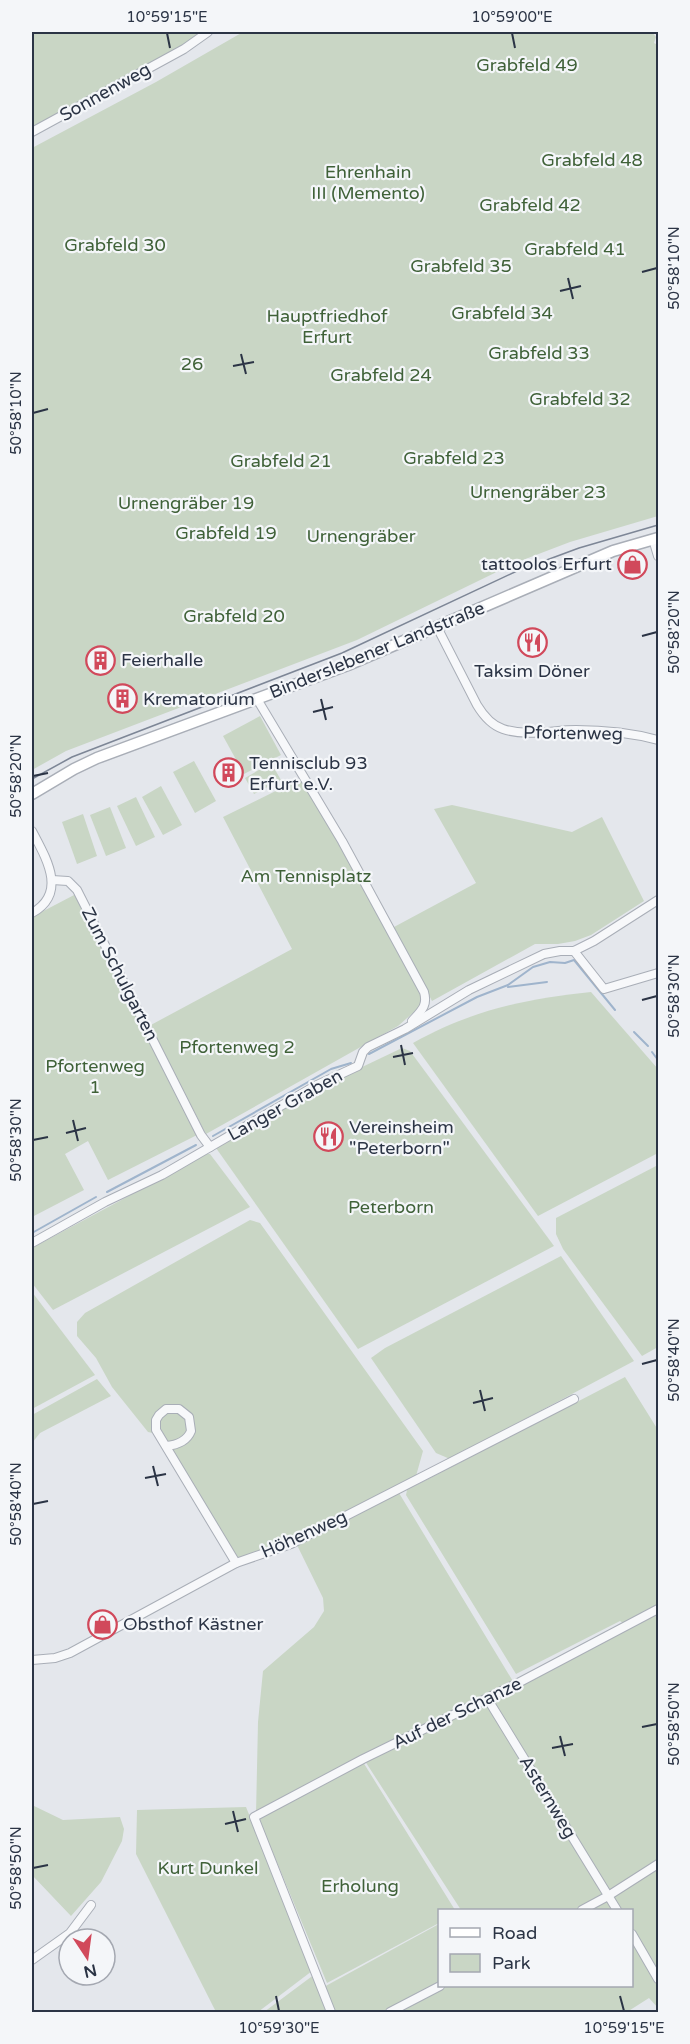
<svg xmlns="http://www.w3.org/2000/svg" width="690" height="2044" font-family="'Varela Round',sans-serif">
	<rect width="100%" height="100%" fill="#e4e7ec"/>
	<g fill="#c9d6c5">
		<polygon points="32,32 200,32 181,46 32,128"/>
		<polygon points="243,32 652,32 656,37 654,43 658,45 658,516 570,542 515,563 357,640 66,751 32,770 32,148 156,82"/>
		<polygon points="260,716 281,755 244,774 223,736"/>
		<polygon points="194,761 216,801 195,813 173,772"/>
		<polygon points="271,763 281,780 254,794 245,778"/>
		<polygon points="302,778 421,993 422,1005 398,1026 206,1134 149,1026 292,949 223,817"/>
		<polygon points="161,786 182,825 163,835 142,797"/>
		<polygon points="136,797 155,837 136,846 117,806"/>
		<polygon points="452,805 572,832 602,817 644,901 591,935 575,941 558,944 535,944 432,1001 394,927 476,883 434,809"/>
		<polygon points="110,807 126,848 106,856 90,815"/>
		<polygon points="83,814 97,856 77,864 62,822"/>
		<polygon points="76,894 197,1135 108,1180 88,1141 65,1154 84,1190 32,1217 32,917"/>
		<path d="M591,992L658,1069V1153L538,1216L413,1043C472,1010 525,999 591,992Z"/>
		<polygon points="402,1048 410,1051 554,1246 358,1349 216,1148 316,1089"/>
		<polygon points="207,1154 210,1154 250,1207 53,1310 32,1283 32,1248"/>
		<polygon points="658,1165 658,1347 642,1356 563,1249 556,1234 556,1218"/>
		<polygon points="250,1220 260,1223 423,1451 416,1476 291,1541 237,1558 162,1435 148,1432 112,1387 96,1358 77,1336 77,1322 85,1313"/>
		<polygon points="561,1256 634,1361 450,1459 436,1453 371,1358 385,1348"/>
		<polygon points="32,1292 95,1375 32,1409"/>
		<polygon points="625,1377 658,1430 658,1605 623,1623 620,1621 516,1674 406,1495 407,1490"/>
		<polygon points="97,1379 111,1396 40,1433 32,1443 32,1415"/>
		<polygon points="399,1493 514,1683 658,1611 658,2008 649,1998 627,2012 264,2012 315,1974 322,1988 439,1924 440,1986 632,1986 632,1910 461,1910 363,1758 256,1814 258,1722 263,1671 314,1627 324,1611 323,1598 296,1543"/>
		<polygon points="363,1762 455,1910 440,1910 439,1923 327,1983 259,1819"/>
		<polygon points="32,1805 63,1820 120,1817 124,1829 122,1841 101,1882 71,1916 32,1875"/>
		<polygon points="246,1807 312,1971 258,2012 216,2012 136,1854 137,1810"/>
	</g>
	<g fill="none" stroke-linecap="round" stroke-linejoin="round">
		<g stroke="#9fb4cc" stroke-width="2">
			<polyline points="508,987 547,982"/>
			<polyline points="634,1032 648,1046"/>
			<polyline points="652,1052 658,1060"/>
			<polyline points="369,1054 477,997 508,985 533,967 550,962 565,963 574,960 615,1010"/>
			<polyline points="213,1136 331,1069 351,1063"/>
			<polyline points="107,1192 196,1145"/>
			<polyline points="32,1233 96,1197"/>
		</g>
		<defs>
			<g id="street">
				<polyline points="32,132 184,49 208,32"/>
				<polyline points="653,539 658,556"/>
				<path d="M437,627L477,705C483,715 491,725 503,729C526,737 553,730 576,730C604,730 632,733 658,740"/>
				<path d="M257,699L342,841L424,992C428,1006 421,1011 412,1021"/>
				<path d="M32,831C46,858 68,893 32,913"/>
				<polyline points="52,880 68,881 77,890 201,1135 210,1147"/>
				<polyline points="574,951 604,989 658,973"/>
				<polyline points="32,1243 105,1202 162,1175 315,1086 358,1066 363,1052 368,1047 405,1029 469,990 544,954 560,951 574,951 594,941 658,900"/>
				<path d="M166,1446C177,1445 187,1441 191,1431L189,1417L179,1409H166L159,1415L156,1420V1430L236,1563"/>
				<polyline points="32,1660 55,1658 70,1653 236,1563 291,1544 574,1399"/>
				<polyline points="487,1698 617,1910"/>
				<polyline points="582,1910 608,1896 658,1864"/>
				<polyline points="632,1934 658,1979"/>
				<polyline points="32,1960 70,1933 91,1905"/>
				<polyline points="331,2012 254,1817 363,1759 518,1683 658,1609"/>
				<polyline points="390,2012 440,1986"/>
			</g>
			<polyline id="secondary" points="32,794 74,769 97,758 348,665 613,551 658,538"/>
		</defs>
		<use href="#street" stroke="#a9aeb7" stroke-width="10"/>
		<use href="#secondary" stroke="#a9aeb7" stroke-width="13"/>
		<use href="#street" stroke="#f7f8fa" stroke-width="8"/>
		<use href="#secondary" stroke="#fff" stroke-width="10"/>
		<polyline stroke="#7d8696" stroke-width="1.5" points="32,779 72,757 342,653 517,571 579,548 658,525"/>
	</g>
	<path fill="none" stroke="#2b3445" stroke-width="2" d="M167,33L170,48M512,33L515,48M642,272L657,268M568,278L573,299M560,291L581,286M241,354L246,374M233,366L254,362M33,413L48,409M642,636L657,632M321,699L326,720M313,712L333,707M33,776L48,773M642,1000L657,996M401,1045L405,1065M393,1057L413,1053M73,1120L78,1141M66,1133L86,1128M33,1140L48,1137M642,1364L657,1360M480,1390L485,1411M473,1403L493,1398M153,1466L158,1486M145,1478L166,1474M33,1504L48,1501M642,1727L657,1724M560,1736L565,1756M552,1748L573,1744M233,1811L238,1832M225,1824L246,1819M33,1868L48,1865M276,1996L279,2011M620,1996L624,2011"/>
	<defs>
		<symbol id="shop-ring" viewBox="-11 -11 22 22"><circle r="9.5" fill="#f4f6f9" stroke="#d1495b" stroke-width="1.5"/><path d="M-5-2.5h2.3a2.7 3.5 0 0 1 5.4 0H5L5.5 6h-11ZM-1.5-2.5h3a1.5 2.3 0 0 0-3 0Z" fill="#d1495b"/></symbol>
		<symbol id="restaurant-ring" viewBox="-11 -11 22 22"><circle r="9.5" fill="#f4f6f9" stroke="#d1495b" stroke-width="1.5"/><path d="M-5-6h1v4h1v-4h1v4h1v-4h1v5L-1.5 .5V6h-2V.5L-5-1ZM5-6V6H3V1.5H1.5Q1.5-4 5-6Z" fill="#d1495b"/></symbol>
		<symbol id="building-ring" viewBox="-11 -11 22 22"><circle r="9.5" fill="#f4f6f9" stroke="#d1495b" stroke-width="1.5"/><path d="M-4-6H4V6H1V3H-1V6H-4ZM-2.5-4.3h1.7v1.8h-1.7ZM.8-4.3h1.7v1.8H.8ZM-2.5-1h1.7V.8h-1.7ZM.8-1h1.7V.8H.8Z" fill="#d1495b"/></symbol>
	</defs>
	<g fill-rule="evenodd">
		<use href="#shop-ring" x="616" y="548" width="33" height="33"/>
		<use href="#restaurant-ring" x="516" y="626" width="33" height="33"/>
		<use href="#building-ring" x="84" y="644" width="33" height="33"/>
		<use href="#building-ring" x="106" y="682" width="33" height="33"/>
		<use href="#building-ring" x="212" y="756" width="33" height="33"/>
		<use href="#restaurant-ring" x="312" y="1120" width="33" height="33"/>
		<use href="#shop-ring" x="86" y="1608" width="33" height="33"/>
	</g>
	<g text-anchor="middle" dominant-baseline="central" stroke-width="4.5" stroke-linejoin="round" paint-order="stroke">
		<g font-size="18" fill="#3f6138" stroke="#f4f6f9">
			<text x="527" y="65">Grabfeld 49</text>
			<text x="592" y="160">Grabfeld 48</text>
			<text x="368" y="172">Ehrenhain<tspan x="368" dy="21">III (Memento)</tspan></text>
			<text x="530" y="205">Grabfeld 42</text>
			<text x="115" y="245">Grabfeld 30</text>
			<text x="575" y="249">Grabfeld 41</text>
			<text x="461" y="266">Grabfeld 35</text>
			<text x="502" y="313">Grabfeld 34</text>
			<text x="327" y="316">Hauptfriedhof<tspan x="327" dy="21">Erfurt</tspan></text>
			<text x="539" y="353">Grabfeld 33</text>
			<text x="192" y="364">26</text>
			<text x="381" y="375">Grabfeld 24</text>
			<text x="580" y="399">Grabfeld 32</text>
			<text x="454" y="458">Grabfeld 23</text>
			<text x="281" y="461">Grabfeld 21</text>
			<text x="538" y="492">Urnengräber 23</text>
			<text x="186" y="503">Urnengräber 19</text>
			<text x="226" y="533">Grabfeld 19</text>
			<text x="361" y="536">Urnengräber</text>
			<text x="234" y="616">Grabfeld 20</text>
			<text x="306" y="876">Am Tennisplatz</text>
			<text x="237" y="1047">Pfortenweg 2</text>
			<text x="95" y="1066">Pfortenweg<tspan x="95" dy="21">1</tspan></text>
			<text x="391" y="1207">Peterborn</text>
			<text x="208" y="1868">Kurt Dunkel</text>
			<text x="360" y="1886">Erholung</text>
		</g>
		<g font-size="18" fill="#2b3445" stroke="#f4f6f9">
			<text transform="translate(105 92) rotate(-29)">Sonnenweg</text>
			<text transform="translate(377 650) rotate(-22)">Binderslebener Landstraße</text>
			<text transform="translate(573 733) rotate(1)">Pfortenweg</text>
			<text transform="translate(120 974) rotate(63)">Zum Schulgarten</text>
			<text transform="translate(285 1105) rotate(-29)">Langer Graben</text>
			<text transform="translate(304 1534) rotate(-24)">Höhenweg</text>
			<text transform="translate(457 1713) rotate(-26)">Auf der Schanze</text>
			<text transform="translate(548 1797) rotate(59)">Asternweg</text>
		</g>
		<g font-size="18" fill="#2b3445" stroke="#f4f6f9" text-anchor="start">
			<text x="612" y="564" text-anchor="end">tattoolos Erfurt</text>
			<text x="121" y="660">Feierhalle</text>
			<text x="532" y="671" text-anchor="middle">Taksim Döner</text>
			<text x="143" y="699">Krematorium</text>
			<text x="249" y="763">Tennisclub 93<tspan x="249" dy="21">Erfurt e.V.</tspan></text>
			<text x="349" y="1127">Vereinsheim<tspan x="349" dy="21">"Peterborn"</tspan></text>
			<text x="123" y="1624">Obsthof Kästner</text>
		</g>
	</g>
	<rect width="690" height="2044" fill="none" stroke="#f4f6f9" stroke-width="66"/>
	<rect x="438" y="1909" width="195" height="78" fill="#f4f6f9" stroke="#a4a8b1" stroke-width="1.5"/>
	<rect x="450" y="1928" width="30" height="9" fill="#ffffff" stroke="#a4a8b1" stroke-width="1.5"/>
	<text x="492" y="1939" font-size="18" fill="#2b3445">Road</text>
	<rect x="450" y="1954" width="30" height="18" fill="#c9d6c5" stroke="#a4a8b1" stroke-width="1.5"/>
	<text x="492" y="1969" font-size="18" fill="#2b3445">Park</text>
	<g transform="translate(87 1957) rotate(167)"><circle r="28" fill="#f4f6f9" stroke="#a4a8b1" stroke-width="1.5"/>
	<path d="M0-4.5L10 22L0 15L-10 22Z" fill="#d1495b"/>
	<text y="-9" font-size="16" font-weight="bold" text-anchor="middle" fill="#2b3445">N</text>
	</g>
	<rect x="33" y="33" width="624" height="1978" fill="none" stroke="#2b3445" stroke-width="2"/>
	<g font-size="15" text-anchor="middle" fill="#2b3445">
		<text x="167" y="22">10°59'15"E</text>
		<text x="512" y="22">10°59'00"E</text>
		<text transform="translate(674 268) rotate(-90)" y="5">50°58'10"N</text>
		<text transform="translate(16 413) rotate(-90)" y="5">50°58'10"N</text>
		<text transform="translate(674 632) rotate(-90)" y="5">50°58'20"N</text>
		<text transform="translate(16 776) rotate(-90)" y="5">50°58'20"N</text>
		<text transform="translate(674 996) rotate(-90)" y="5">50°58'30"N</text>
		<text transform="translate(16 1140) rotate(-90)" y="5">50°58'30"N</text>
		<text transform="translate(674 1360) rotate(-90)" y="5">50°58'40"N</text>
		<text transform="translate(16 1504) rotate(-90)" y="5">50°58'40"N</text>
		<text transform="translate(674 1724) rotate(-90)" y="5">50°58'50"N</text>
		<text transform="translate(16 1868) rotate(-90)" y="5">50°58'50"N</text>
		<text x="279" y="2033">10°59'30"E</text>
		<text x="624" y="2033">10°59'15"E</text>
	</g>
</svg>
